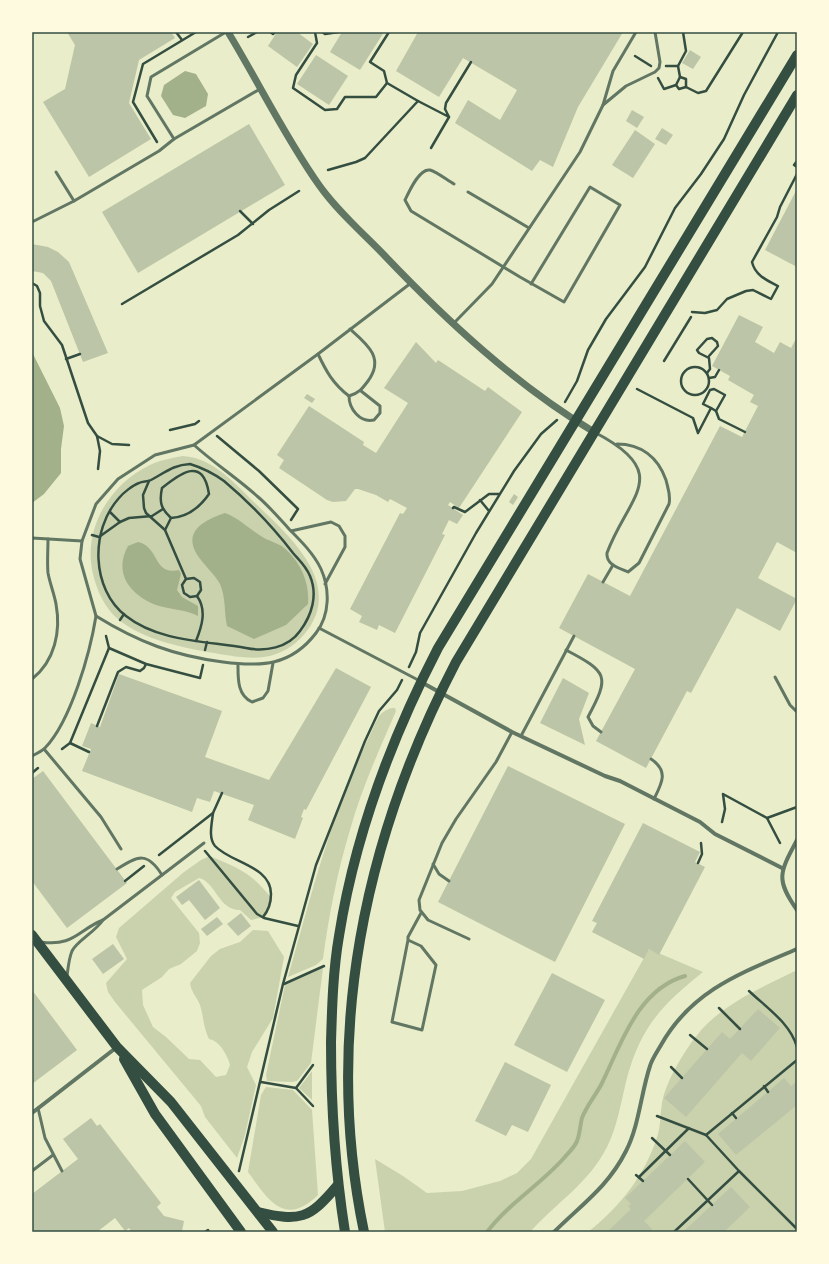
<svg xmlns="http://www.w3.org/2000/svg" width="829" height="1264" font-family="Montserrat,sans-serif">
	<rect width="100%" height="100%" fill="#e9edc9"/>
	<g fill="#cad2ad">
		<path d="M183,456C214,458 235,484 256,504C286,533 339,578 311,625C303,638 291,649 276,654C254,662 229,655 207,652C177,646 143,639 119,620C105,609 97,591 93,574C82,529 110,484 150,465C160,460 172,458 183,456Z"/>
		<path d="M395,708L396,711C379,750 361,790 350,830C337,873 329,915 323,959L316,965L288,977C311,896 332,811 370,735C373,729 377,717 382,713C386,710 389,708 395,708Z"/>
		<path d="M210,856C240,869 252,873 272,899L270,908L265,917L251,920L240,910C218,910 216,882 199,878L175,892L171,898L199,933L200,943L197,951L181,964L169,969L162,977L142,990L143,1005L153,1027L166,1037L189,1059L200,1060L216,1077L226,1075L230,1065C227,1055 220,1041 209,1039C203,1026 204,1018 200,1005C197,997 191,992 190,983L211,956L220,949L240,942L253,930L268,931L284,957L273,1018L252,1052L247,1067L256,1085L245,1135L237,1158L205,1117L201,1106L115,1002L108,992L106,983L127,959L116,937L119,928L184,872L201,860Z"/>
		<path d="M649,949L703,972C663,1004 641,1026 627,1078C621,1101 618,1125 607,1147C589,1183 556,1203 530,1232H385L375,1159L403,1176L427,1193L462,1191L500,1181L517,1173L531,1159Z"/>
		<polygon points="323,968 311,1063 297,1081 292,1082 267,1081 266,1075 285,985"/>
		<path d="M797,970V1232H588C620,1207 646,1174 658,1134C661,1123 660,1110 663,1098C669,1075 691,1039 708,1023C733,999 767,985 797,970Z"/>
		<polygon points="312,1071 312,1100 299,1088"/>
		<path d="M266,1087L293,1090L312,1110L318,1195C284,1228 268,1199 248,1172L261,1095Z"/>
	</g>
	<g fill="#a3b18a">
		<polygon points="185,71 196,74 208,94 206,106 185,118 173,115 161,96 164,85"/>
		<polygon points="32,352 60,408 64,426 61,449 61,473 44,494 32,503"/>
		<path d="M225,513C239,518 248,528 261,536C268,541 276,542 283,547C300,561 310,582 308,604L286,625L254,639L227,626C224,612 226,598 220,584C215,575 207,568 201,560C180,534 201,521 225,513Z"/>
		<path d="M138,542C160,547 153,576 179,570L181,574L177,590L182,597L198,606V616C185,609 170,610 156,605C130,595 113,573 128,546Z"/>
	</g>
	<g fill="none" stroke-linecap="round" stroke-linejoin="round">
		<path stroke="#a3b18a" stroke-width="4" d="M487,1232C509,1203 540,1185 564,1158C568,1153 575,1147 577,1141C580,1134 580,1125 582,1118C587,1105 596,1095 602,1083C621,1044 638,989 685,976"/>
	</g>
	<g fill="#bcc5a7">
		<polygon points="67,32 171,32 175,38 139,60 129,103 151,139 89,177 43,102 65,89 75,45"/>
		<polygon points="277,32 297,32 313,44 297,67 268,46"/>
		<polygon points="342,32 384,32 360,70 330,52"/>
		<polygon points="418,32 623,32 578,107 553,167 540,160 532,171 455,123 468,100 500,120 517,90 463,58 439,97 396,71"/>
		<polygon points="690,50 701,57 693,69 682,63"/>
		<polygon points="316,55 348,76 329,105 297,84"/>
		<polygon points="632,110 644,117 637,128 626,121"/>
		<polygon points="249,124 285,185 138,273 102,212"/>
		<polygon points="662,128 673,135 666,145 655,139"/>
		<polygon points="635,130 655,144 633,178 612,165"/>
		<polygon points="797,189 797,267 765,250"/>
		<polygon points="32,244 48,247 58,252 69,262 108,353 83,362 51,281 43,273 32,271"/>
		<polygon points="739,315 763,327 755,342 774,353 780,342 791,348 797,337 797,553 777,542 758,578 797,599 780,631 737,608 691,693 687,691 646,768 596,741 635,669 559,628 588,574 630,596 720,426 742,437 758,406 750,402 754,395 728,380 730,376 712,366"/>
		<polygon points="416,342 436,363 438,360 485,391 488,387 522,412 459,508 450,502 448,505 463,515 457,524 449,520 442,534 445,535 395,633 379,625 377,630 359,622 362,616 350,609 400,513 403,514 407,508 390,499 388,502 376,495 358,489 355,489 346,501 333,502 327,500 279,468 284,460 277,455 309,406 364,442 363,445 376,453 408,403 384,388"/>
		<polygon points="307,394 315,399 312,403 304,398"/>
		<polygon points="514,494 518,497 513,505 509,502"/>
		<polygon points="336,668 371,687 306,810 304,809 301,817 303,818 295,839 248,820 254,805 214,791 210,802 197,798 192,812 82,771 91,749 82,746 91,723 100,727 119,674 222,711 205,757 269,780"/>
		<polygon points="563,678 589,693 579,719 585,745 540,723"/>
		<polygon points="508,766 625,824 555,962 438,902"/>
		<polygon points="43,771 127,883 67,928 32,881 32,779"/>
		<polygon points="643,823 700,852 695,862 705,867 659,955 649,949 644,959 592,932 597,923 592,921"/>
		<polygon points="199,880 220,908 205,920 189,900 182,905 176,897"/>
		<polygon points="241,913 251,926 238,936 227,924"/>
		<polygon points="217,917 223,924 207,936 201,929"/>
		<polygon points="113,944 124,959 103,974 92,959"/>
		<polygon points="552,973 605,1000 567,1072 514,1045"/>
		<polygon points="32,990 77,1050 32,1084"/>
		<polygon points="758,1009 780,1028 751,1061 742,1053 686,1117 664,1098 722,1032 730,1039"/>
		<polygon points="505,1062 551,1085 528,1132 512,1125 506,1136 475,1121"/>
		<polygon points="784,1078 791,1086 797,1081 797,1105 736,1155 718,1134"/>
		<polygon points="91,1118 97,1126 100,1124 161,1203 157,1207 164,1216 184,1221 182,1231 185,1232 132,1232 129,1228 125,1231 115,1218 97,1232 32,1232 32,1194 78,1159 63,1139"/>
		<polygon points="685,1141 705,1162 644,1221 652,1229 649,1232 607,1232 631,1209 628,1206 631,1204 625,1198"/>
		<polygon points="731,1187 750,1207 724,1232 683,1232"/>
	</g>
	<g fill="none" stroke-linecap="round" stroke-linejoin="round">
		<g stroke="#344e41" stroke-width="2.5">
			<polyline points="176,32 182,40"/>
			<polyline points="270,32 273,34 275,32"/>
			<polyline points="315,32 317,43 296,75 293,88 325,110 337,109 345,97 376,97 387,83"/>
			<polyline points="322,32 325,34 339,32"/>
			<polyline points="248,37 257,32"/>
			<polyline points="635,56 651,66"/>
			<polyline points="678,66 686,51 683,32"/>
			<polyline points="680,77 686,79 686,87"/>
			<polyline points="658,78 664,89 676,85 680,77 678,66 666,66"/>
			<polyline points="676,85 679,89 686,87"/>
			<polyline points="686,87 698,93 706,91 743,32"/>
			<polyline points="418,101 449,117 445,109 446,103 471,62"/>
			<polyline points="157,142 133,102 143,64 196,32"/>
			<polyline points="431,148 449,117"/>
			<polyline points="797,161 794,165 797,167"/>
			<polyline points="328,170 356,162 365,158 418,101 387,83 384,71 370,62 389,32"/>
			<polyline points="240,211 253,224"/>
			<polyline points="32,283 37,286 40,293 40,306 44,321 62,345 88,423 97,436"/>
			<polyline points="122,304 238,235 269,210 299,191"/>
			<path d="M692,312L705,313L717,310L727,299L746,291L753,290L771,299L778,286C766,280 755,275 752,262L777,217L780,207L797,174"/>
			<polyline points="66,359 80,354"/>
			<polyline points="664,361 691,317"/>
			<circle cx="695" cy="381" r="14"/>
			<polyline points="707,373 710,369 709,358 699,353 697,350 707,339 712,338 717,342 718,346 709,356"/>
			<polyline points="709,378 715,377 719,370"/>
			<polyline points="637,389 693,418 698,433 711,408 716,411 719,419 745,432"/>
			<polyline points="565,402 577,381 588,350 606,319 645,267 675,208 701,174 724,139 744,95 778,32"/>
			<polyline points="711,408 703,404 710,390 714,389 725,395 716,411"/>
			<polyline points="170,430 195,424 199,421"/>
			<polyline points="217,436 259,471 298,509 291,520"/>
			<path d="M190,464C203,468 213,473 224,481C249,502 273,527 293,553C299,560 306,566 310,576C318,595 312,615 300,631C288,648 265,652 246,648C207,641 159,642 126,616C91,589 90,530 119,498C123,493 133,485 139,483C143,481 147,482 151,480C166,472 173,465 190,464Z"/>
			<polyline points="98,469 100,451 97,436 112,444 129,445"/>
			<path d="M149,481L143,495L144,508L146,513L165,530L186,579L182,585L184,593L190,597L197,596C207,610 202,626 196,641"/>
			<polyline points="480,500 489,511"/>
			<polyline points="453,508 454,507 465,512 489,494 499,494"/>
			<polyline points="110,512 120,522"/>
			<path d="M165,530L171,518C187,517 200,507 209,494C203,456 181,473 162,488C159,502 161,509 171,518"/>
			<polyline points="92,535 99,537 120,522 129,518 152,516 163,509"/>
			<polyline points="186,579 194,578 200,582 201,590 197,596"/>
			<polyline points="120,620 124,614"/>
			<polyline points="109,648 146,664 200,678 203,665"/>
			<polyline points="205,650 207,642"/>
			<polyline points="409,667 416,652 420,633 476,533 514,471 541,434 557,420"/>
			<polyline points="97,726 118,672 126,667 140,671 144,668 146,664"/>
			<polyline points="70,743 89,752"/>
			<polyline points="62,749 70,743 109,648 106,636"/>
			<polyline points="32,773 38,768"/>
			<path d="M213,813C212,823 208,838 215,846C231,863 271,866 271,894C271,902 268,911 263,917"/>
			<polyline points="767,818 797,807"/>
			<polyline points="722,822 725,809 723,794 767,818 780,843"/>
			<polyline points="205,851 257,914 264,918 298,926"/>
			<polyline points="159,855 213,813 222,793"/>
			<polyline points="698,863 702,854 701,843"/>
			<polyline points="125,881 144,866"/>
			<polyline points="284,984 324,966"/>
			<path d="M749,991C767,1008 790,1023 797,1047"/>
			<polyline points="719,1008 740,1029"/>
			<polyline points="690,1035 707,1049"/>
			<polyline points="671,1067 682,1078"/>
			<polyline points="261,1082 296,1088 313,1106"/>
			<polyline points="764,1086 768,1092"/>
			<polyline points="296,1088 313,1065"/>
			<polyline points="732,1113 736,1118"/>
			<polyline points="657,1116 706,1135 739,1171 797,1229"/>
			<polyline points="706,1135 797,1060"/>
			<polyline points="652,1138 670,1155"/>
			<polyline points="239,1171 283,984 316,865 365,741 379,711 397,690 402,680"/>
			<polyline points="636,1175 643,1181"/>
			<polyline points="639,1177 689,1128"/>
			<polyline points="688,1179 712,1205"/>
			<polyline points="205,1232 208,1230 209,1232"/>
			<polyline points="674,1232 739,1171"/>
		</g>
		<g stroke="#617663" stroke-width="3">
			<polyline points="226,32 151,77 147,96 174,139 260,89"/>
			<polyline points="603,105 626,86 655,72 659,68 660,62 655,32"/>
			<polyline points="56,172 74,201 159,151 174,139"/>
			<path d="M454,184C447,180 437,172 430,170C419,168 409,192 405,200L411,211L520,277L564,302L620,205L590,187L531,284"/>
			<polyline points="468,192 529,228"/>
			<polyline points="32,222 74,201"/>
			<polyline points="454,323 492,284 580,152 603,105 613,71 636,32"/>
			<path d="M318,354C326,371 333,384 349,396C359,393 362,389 368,381C385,358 367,344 350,329"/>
			<path d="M349,396C349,409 360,423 374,420L380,413V406L361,391"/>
			<path d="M596,433C674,474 628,496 607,553C606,565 619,568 628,572L639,563L669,504C671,495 668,489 666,480C658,457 641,444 617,444"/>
			<polyline points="291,531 331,522 339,526 345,536 345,547 325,584"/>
			<polyline points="32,538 82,541"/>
			<polyline points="603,582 613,565"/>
			<polyline points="96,616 80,559 82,541 96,504 118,479 155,455 194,445 318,354 411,283"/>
			<polyline points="319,628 420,681"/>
			<path d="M566,650C608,672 610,676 588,717L593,726L601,732"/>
			<path d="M238,664C238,678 237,695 252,702L263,698L268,691L273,663"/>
			<polyline points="775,677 790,705 797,712"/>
			<path d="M32,679C55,661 61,631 56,604C54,593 50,584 48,573C47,562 48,550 48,539"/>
			<polyline points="521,736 574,636"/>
			<polyline points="44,749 101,817 121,849"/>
			<path d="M32,756C36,754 42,751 45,748C71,721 90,653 96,616C138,642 175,656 223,662C261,667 291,666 316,633C330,615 330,589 321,569C314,554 301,541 289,529C279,518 269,506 257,496C237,478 214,463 194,445"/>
			<path d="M651,759C669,771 662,783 654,799"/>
			<polyline points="433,864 439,874 449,881"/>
			<path d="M117,869C138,856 147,851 162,875"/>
			<polyline points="469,939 428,920 420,910 419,900 442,843 456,819 496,762 512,732"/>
			<polyline points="408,940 421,946 436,965 422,1030 392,1022 408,940 408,937 421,913"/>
			<path d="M41,942C73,947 78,930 103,920"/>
			<path d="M67,976C68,968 69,958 72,951C77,941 95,932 103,920L204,843"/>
			<polyline points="38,1108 45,1138 62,1171"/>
			<polyline points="32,1171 53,1155"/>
		</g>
		<g stroke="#617663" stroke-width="4">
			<polyline points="421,682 512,732 605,776 620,781 700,822 715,834 782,868"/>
			<path d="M797,840C780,872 775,879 797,910"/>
			<polyline points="32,1113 117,1047"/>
			<path d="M554,1232C581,1205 608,1187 626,1151C639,1126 641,1093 650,1066C652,1059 657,1052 661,1045C692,990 741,973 797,949"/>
		</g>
		<path stroke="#617663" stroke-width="7" d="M228,32C259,83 285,137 319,185C338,212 363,233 385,256C448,322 516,385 594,432"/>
		<g stroke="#344e41" stroke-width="10">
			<polyline points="32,935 117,1047 171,1102 273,1232"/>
			<polyline points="124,1059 155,1114 241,1232"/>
			<path d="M258,1212C300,1222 309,1219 337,1186"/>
			<path d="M345,1232C335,1169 331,1106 331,1042C332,1007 333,971 339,936C355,835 391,739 438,648L797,55"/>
			<path d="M364,1232C323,1034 364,839 456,662L797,95"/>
		</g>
	</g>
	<rect width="829" height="1264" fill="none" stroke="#fefae0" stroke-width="66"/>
	<rect x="33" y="33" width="763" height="1198" fill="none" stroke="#344e41" stroke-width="1.5"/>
</svg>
